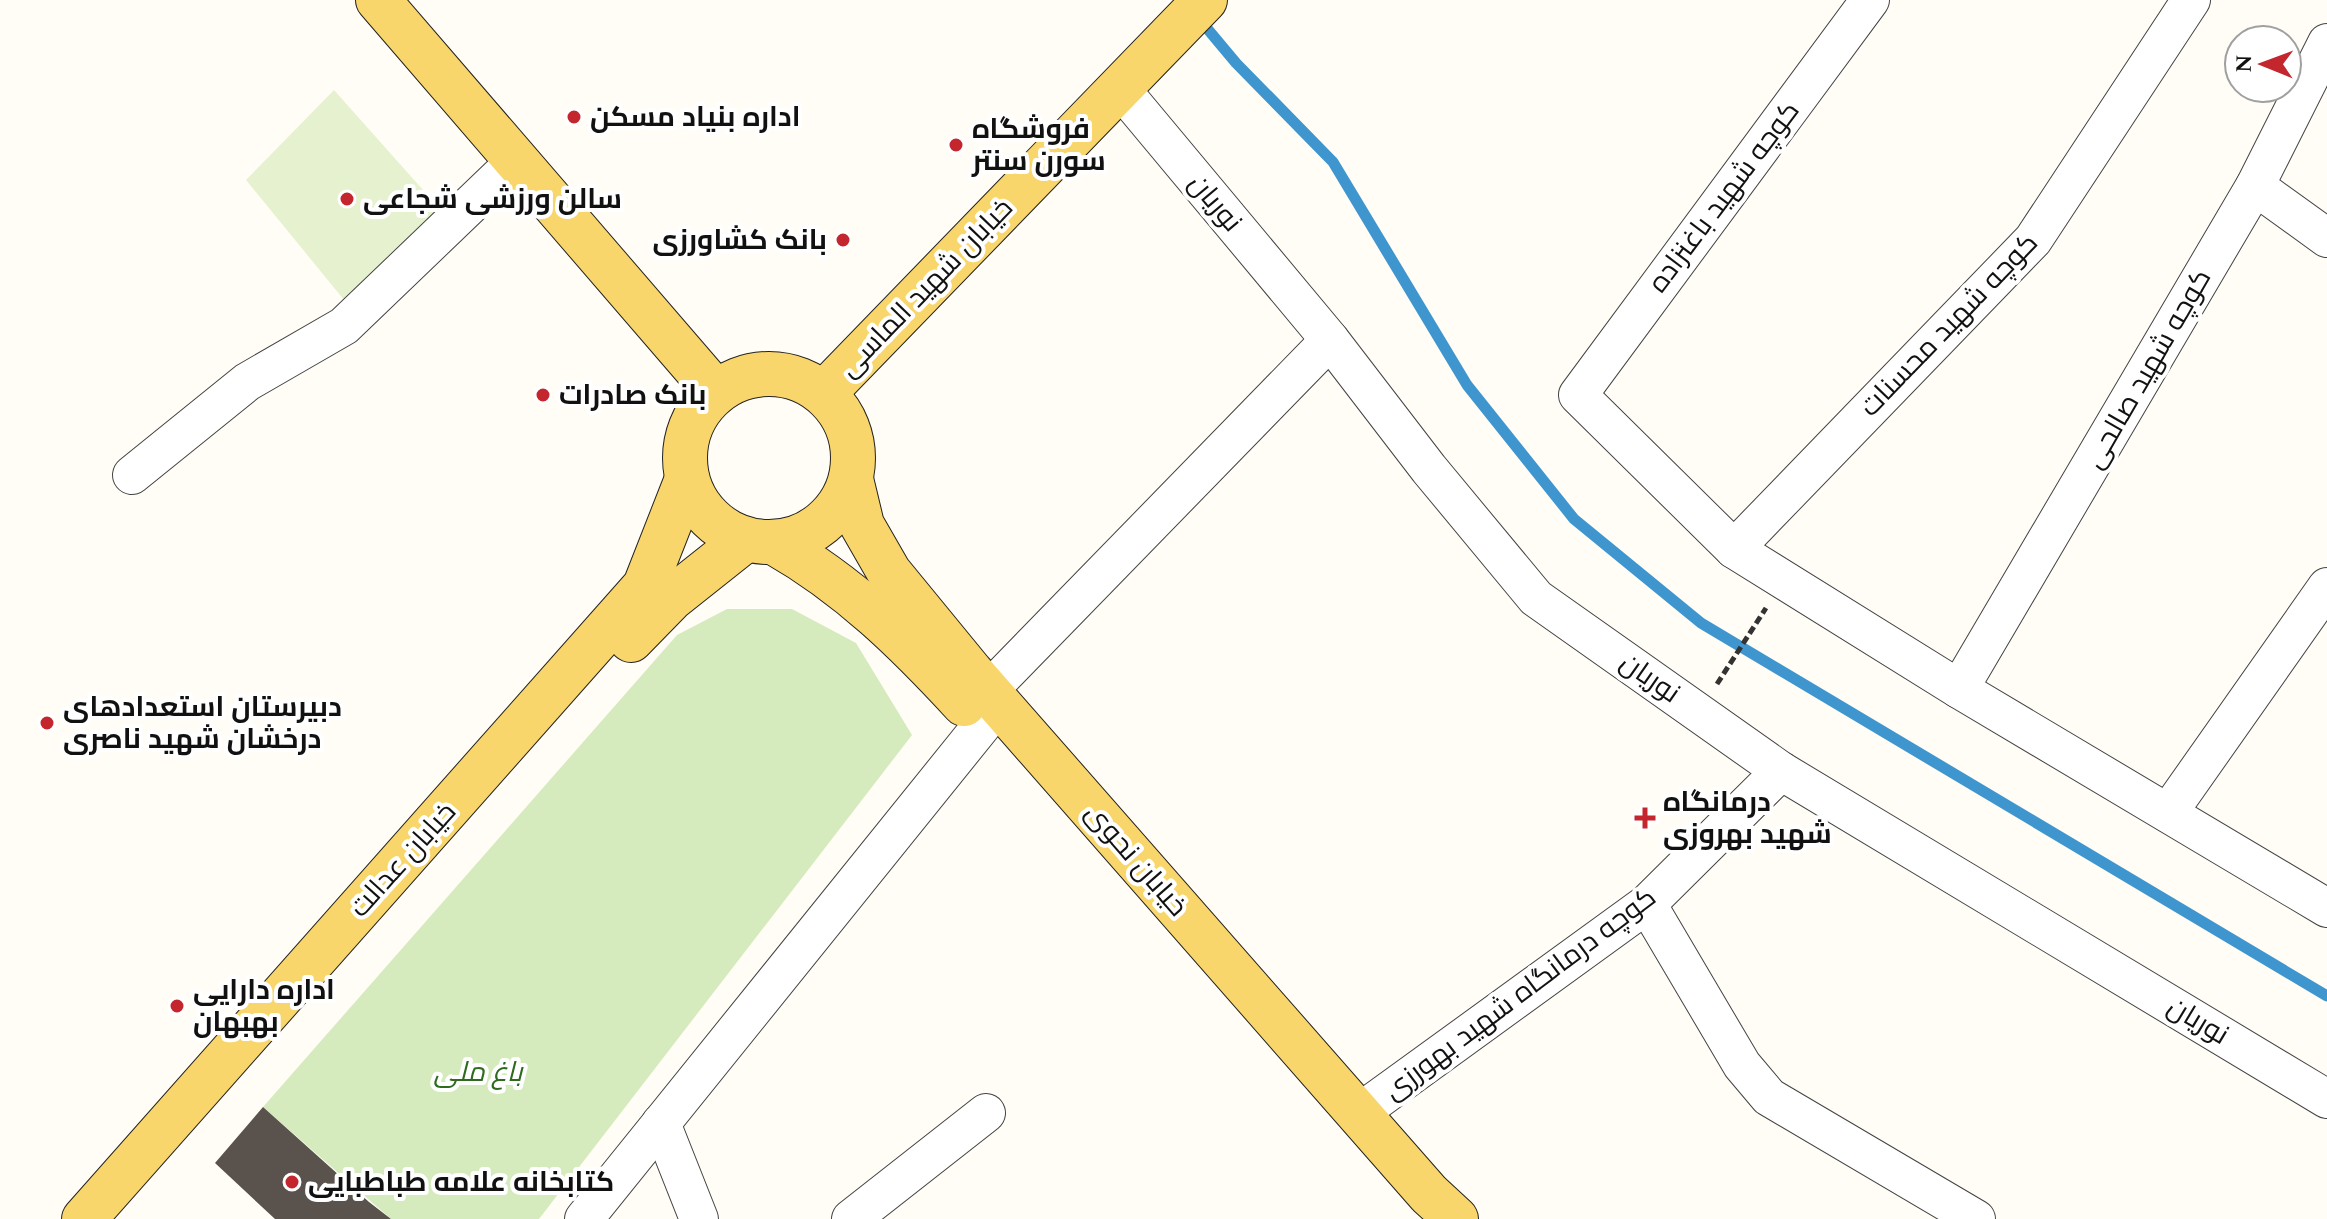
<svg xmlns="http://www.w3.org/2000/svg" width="2327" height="1219" font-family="Spectral,Cairo,serif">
	<rect width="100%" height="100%" fill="#fffdf5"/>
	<polygon fill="#d5ebbd" points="727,609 792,609 856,643 912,735 539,1219 391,1219 263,1107 677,635"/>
	<polygon fill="#e6f2cf" points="334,90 448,218 349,306 246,180"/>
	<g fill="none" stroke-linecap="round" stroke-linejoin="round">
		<polyline stroke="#3f96cf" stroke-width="11" points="1200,20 1236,63 1333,162 1467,385 1574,519 1701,623 2327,996"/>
	</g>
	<polygon fill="#5a524d" points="263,1107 369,1202 391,1219 275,1219 215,1163"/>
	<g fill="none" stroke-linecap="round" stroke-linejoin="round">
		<defs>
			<g id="minor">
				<polyline points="1870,0 1578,395 1734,549 1959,689 2327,908"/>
				<polyline points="1119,87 1330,340 1429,469 1536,598 1781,771 2327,1099"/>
				<polyline points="2255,186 2327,238"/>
				<polyline points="132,475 247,382 344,326 516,161"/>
				<polyline points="1734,549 2033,240 2191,0"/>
				<polyline points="1959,689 2255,186 2327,43"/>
				<polyline points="988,691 1330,340"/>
				<polyline points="2168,813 2327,587"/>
				<polyline points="1647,904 1742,1065 1769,1097 1976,1219"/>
				<polyline points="1359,1113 1647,904 1781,771"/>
				<polyline points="661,1123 699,1219"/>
				<polyline points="584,1219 983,724"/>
				<polyline points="851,1219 986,1113"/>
			</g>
			<g id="major">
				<polyline points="378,0 716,392"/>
				<circle cx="769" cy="458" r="84"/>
				<polyline points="824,393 1205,0"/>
				<polyline points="851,479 862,525 889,572 971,672 1429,1194 1456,1219"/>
				<path d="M775,543C849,585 907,642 964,704"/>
				<polyline points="631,640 672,598 745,540"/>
				<polyline points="84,1219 645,586 687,479"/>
			</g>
		</defs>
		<use href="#minor" stroke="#444" stroke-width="40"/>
		<use href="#major" stroke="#222" stroke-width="46"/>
		<polyline stroke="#333" stroke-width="5" stroke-dasharray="8 4" stroke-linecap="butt" points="1717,684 1766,608"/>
		<use href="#minor" stroke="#fff" stroke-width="38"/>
		<use href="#major" stroke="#f9d66b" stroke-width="44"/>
	</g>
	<g fill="#c4262e" stroke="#fff" stroke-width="3">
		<circle cx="574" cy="117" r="8"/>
		<circle cx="956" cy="145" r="8"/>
		<circle cx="347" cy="199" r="8"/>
		<circle cx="843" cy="240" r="8"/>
		<circle cx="543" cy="395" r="8"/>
		<circle cx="47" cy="723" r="8"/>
		<path d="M1641 806h8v8h8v8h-8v8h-8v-8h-8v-8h8z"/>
		<circle cx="177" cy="1006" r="8"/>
		<circle cx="292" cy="1182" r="8"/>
	</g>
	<g text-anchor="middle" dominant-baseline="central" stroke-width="8" stroke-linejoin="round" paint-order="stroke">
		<g font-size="28" font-weight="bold" fill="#111" stroke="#fff" text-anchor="start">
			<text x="590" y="117">اداره بنیاد مسکن</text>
			<text x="972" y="129">فروشگاه<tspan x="972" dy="32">سورن سنتر</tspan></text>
			<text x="363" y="199">سالن ورزشی شجاعی</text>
			<text x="827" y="240" text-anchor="end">بانک کشاورزی</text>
			<text x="559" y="395">بانک صادرات</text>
			<text x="63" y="707">دبیرستان استعدادهای<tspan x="63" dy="32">درخشان شهید ناصری</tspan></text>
			<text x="1663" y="802">درمانگاه<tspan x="1663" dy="32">شهید بهروزی</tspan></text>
			<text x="193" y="990">اداره دارایی<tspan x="193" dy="32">بهبهان</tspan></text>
			<text x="308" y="1182">کتابخانه علامه طباطبایی</text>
		</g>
		<g font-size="28" fill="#111" stroke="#fff">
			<text transform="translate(1724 197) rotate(-53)">کوچه شهید باغنزاده</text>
			<text transform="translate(1215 203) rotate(50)">نوریان</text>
			<text transform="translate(926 288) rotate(-46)">خیابان شهید الماسی</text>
			<text transform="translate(1949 325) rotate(-46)">کوچه شهید محسنات</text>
			<text transform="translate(2148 369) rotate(-60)">کوچه شهید صالحی</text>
			<text transform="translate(1650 678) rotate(35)">نوریان</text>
			<text transform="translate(403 860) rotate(-48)">خیابان عدالت</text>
			<text transform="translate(1136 860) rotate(49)">خیابان نحوی</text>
			<text transform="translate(1520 994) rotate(-37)">کوچه درمانگاه شهید بهورزی</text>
			<text transform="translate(2198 1021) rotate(31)">نوریان</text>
		</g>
		<g font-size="28" font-style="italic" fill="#2f6b1f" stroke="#fff">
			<text x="478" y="1072">باغ ملی</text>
		</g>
	</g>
	<g transform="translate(2263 64) rotate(271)"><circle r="38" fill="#ffffff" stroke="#a0a0a0" stroke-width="2"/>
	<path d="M0-6L14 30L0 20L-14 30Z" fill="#c4262e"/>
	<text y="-12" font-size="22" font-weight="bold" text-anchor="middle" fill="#111111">N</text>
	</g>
</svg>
